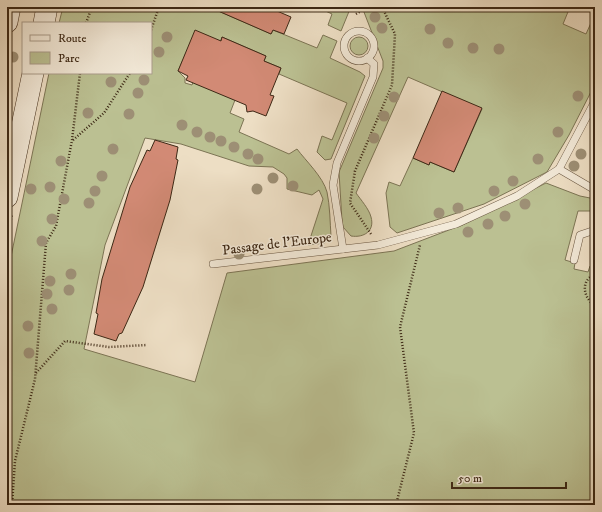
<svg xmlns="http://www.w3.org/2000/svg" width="602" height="512" font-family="'IM FELL DW Pica',serif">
	<rect width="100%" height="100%" fill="#eddec4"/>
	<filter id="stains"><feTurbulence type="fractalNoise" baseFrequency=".005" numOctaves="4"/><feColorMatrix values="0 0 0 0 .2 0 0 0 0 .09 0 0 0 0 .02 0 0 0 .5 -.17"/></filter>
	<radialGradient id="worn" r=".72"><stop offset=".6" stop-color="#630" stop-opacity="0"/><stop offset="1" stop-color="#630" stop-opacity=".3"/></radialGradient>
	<g fill="#bbc092" stroke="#7c7454">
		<path d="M63,7H215L214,9L271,34L273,30L317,48L323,35L337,41L330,58L360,72L365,76L331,159L325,160L317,152L322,136L332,140L347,103L279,74L281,68L264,61L266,56L222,37L219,45L186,53L178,71L185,78V83L192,85L194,79L235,100L230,113L244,119L239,132L289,154L297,149C306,161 323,177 327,192C330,206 330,222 331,236L325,243L308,245L323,199L319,190L312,195L287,189V178L284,174L273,167L249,166L181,144L145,138L105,245L84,349L195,382L227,273L394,251L462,225L546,183L580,196L595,199V211H578L565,260L575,263L574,269L588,272L590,266L595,267V505H7V276L49,73H151V23H59Z"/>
		<polygon points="317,7 349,7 350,9 341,31 328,25 332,14"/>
		<path d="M362,7H570L563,24L586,34L595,14V84L569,135L547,172L484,204L397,233L390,227L386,193L389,182L400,186L413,158L429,165L430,162L454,172L482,109L408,77L356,193C361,200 369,209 371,217C375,231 364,238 351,236L343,227L342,221L339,172L383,68V61Z"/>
		<circle cx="359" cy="46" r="9"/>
	</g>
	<g fill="#d28a75" stroke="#3d2815">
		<polygon points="209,7 279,7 277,11 291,17 284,34 273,30 271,34"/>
		<polygon points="195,30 221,41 222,37 266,56 264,61 281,68 270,95 274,96 266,116 253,111 247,112 246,105 186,80 188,76 178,71"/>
		<polygon points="442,91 482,108 454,172 430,162 429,165 413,158"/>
		<polygon points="155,140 178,147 176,159 178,160 170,200 143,287 122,333 119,334 116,341 94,334 98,314 96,313 102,279 130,187 147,150 150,151"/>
	</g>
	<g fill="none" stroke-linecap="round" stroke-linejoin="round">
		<defs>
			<g id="service">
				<circle cx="359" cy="46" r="15"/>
				<polyline points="559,169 595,190"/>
				<polyline points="343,249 333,185 337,163 373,77 374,64 367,58"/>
				<polyline points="574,260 580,235 595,230"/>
				<polyline points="213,264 378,245 456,224 517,196 559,169 595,101"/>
			</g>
			<g id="secondary">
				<polyline points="7,22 10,7"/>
				<polyline points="44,23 47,7"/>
				<polyline points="7,197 33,73"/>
			</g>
		</defs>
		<use href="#service" stroke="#695641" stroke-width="8"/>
		<use href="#secondary" stroke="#3d2815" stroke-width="22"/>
		<g stroke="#3d2815" stroke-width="2.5" stroke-dasharray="1 2" stroke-linecap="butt">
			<polyline points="356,14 368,7"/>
			<polyline points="86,23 92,7"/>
			<polyline points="151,30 159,7"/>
			<polyline points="73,140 104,113 130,73"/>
			<polyline points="371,234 350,203 355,171 392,85 395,34 382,7"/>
			<polyline points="7,237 12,214"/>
			<path d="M595,274C580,281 583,297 595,306"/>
			<polyline points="36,373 65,341 109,347 147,345"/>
			<polyline points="12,505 15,461 35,379 46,243 56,226 72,140 80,73"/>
			<polyline points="396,505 414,433 400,327 420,245"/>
		</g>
		<use href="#service" stroke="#f3ead9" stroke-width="7"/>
		<use href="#secondary" stroke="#f3ead9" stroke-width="21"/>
	</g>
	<g fill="#9d8f75">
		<circle cx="375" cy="17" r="5.5"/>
		<circle cx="382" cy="28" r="5.5"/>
		<circle cx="430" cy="29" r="5.5"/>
		<circle cx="167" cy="37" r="5.5"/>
		<circle cx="448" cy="43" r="5.5"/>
		<circle cx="473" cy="48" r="5.5"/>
		<circle cx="499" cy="49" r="5.5"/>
		<circle cx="159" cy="52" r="5.5"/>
		<circle cx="13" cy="57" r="5.5"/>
		<circle cx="144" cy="80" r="5.5"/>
		<circle cx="111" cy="82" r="5.5"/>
		<circle cx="138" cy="93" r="5.5"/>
		<circle cx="578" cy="96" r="5.5"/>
		<circle cx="394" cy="97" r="5.5"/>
		<circle cx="88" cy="113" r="5.5"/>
		<circle cx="129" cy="114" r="5.5"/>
		<circle cx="384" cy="116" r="5.5"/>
		<circle cx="182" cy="125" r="5.5"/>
		<circle cx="197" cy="132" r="5.5"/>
		<circle cx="558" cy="132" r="5.5"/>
		<circle cx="210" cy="137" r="5.5"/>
		<circle cx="374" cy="138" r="5.5"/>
		<circle cx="221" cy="141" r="5.5"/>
		<circle cx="234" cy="147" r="5.5"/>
		<circle cx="113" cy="149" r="5.5"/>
		<circle cx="248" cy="154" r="5.5"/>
		<circle cx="581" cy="154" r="5.5"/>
		<circle cx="258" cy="159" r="5.5"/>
		<circle cx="538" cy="159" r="5.5"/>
		<circle cx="61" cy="161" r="5.5"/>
		<circle cx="574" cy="166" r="5.5"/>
		<circle cx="102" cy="176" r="5.5"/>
		<circle cx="273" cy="178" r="5.5"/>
		<circle cx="513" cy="181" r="5.5"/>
		<circle cx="293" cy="186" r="5.5"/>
		<circle cx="50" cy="187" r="5.5"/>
		<circle cx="31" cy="189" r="5.5"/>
		<circle cx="257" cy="189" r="5.5"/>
		<circle cx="95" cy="191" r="5.5"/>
		<circle cx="494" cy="191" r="5.5"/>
		<circle cx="64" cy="199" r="5.5"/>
		<circle cx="89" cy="203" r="5.5"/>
		<circle cx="525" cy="204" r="5.5"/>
		<circle cx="458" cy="208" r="5.5"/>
		<circle cx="439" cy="213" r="5.5"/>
		<circle cx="505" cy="216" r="5.5"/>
		<circle cx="52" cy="219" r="5.5"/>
		<circle cx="488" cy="224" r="5.5"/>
		<circle cx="468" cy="232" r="5.5"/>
		<circle cx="42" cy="241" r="5.5"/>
		<circle cx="239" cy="254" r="5.5"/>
		<circle cx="71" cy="274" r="5.5"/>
		<circle cx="50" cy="281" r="5.5"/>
		<circle cx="69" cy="290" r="5.5"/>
		<circle cx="47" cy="294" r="5.5"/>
		<circle cx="52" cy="309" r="5.5"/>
		<circle cx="28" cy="326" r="5.5"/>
		<circle cx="29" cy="353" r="5.5"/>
	</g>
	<g text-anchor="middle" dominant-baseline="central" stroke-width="3" stroke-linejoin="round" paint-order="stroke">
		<g font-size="14" fill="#3d2815" stroke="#f3ead9">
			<text transform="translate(277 244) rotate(-7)">Passage de l'Europe</text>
		</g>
	</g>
	<rect width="602" height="512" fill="none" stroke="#eddec4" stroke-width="24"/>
	<rect x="8" y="8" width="586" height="496" fill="none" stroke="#3d2815" stroke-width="2"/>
	<rect x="12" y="12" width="578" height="488" fill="none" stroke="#3d2815"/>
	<rect x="22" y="22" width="130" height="52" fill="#f3ead9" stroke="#aa9c8b"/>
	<rect x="30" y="35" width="20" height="6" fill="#f3ead9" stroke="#aa9c8b"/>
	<text x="58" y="42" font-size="12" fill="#3d2815">Route</text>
	<rect x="30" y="52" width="20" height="12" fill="#bbc092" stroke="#aa9c8b"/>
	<text x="58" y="62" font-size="12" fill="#3d2815">Parc</text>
	<path d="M452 482v6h114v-6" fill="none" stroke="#3d2815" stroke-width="2"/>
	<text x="458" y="482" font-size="12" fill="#3d2815" stroke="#f3ead9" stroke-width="3" paint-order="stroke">50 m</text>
	<rect width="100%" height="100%" filter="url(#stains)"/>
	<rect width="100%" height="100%" fill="url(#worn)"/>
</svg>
